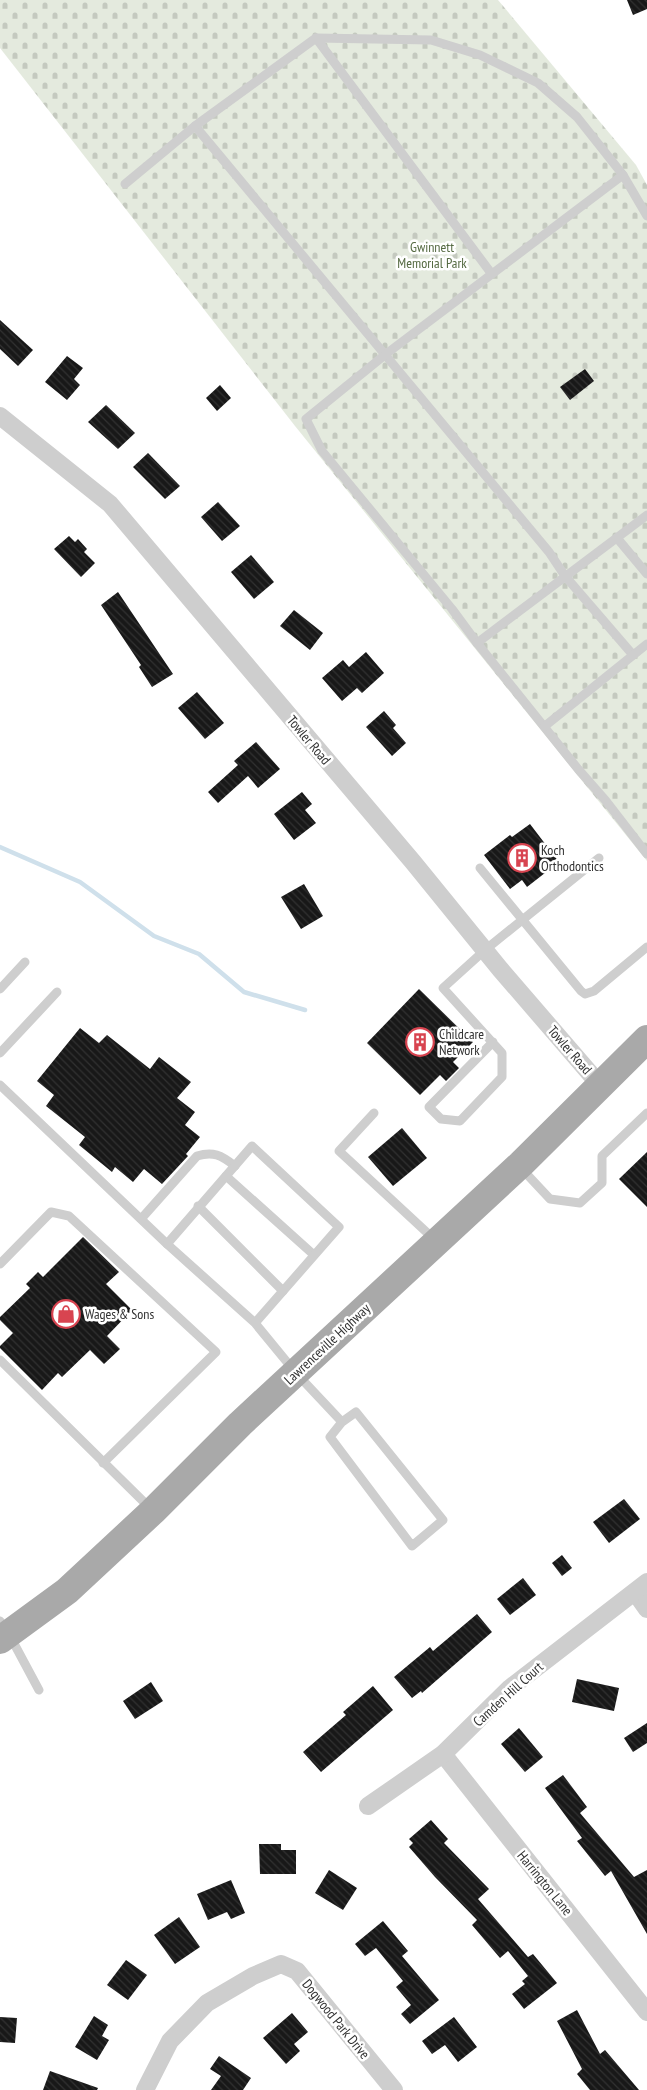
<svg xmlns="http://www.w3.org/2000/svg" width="647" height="2090" font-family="'PT Sans Narrow',sans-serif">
	<defs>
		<pattern id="cemetery-stones" width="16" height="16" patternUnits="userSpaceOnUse" patternTransform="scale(1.25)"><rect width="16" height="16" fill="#e4eade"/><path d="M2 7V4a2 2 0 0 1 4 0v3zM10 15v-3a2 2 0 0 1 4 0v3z" fill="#c4c9bf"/></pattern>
		<pattern id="building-back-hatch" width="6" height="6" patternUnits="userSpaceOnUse" patternTransform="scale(1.25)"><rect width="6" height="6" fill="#181818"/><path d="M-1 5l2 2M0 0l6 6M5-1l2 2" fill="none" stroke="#313131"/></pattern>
	</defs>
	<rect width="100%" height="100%" fill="#fff"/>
	<polygon fill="url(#cemetery-stones)" points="0,0 498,0 636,165 647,185 647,861 295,426 0,48"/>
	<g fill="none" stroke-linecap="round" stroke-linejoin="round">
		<polyline stroke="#cfe0eb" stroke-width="4.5" points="0,847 80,882 154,936 199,954 244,992 305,1010"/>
	</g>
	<g fill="url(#building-back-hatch)">
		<polygon points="627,0 647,0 647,9 633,15"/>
		<polygon points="0,320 33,350 18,366 0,349"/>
		<polygon points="67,356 83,368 74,379 80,385 67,400 45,382"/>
		<polygon points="585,369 594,381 570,400 560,387"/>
		<polygon points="220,385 231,398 217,411 206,398"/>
		<polygon points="106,405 135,433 118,449 88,422"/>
		<polygon points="148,453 180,486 165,499 133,467"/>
		<polygon points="218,502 240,526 222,541 201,517"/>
		<polygon points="69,536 75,542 78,539 87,549 84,552 95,563 81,577 54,549"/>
		<polygon points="251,555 274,582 254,599 231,572"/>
		<polygon points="118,592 173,674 152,687 139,667 141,665 101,605"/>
		<polygon points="294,610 323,633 310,650 280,626"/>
		<polygon points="366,652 384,673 362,693 357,688 342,701 322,678 343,660 349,667"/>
		<polygon points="197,692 224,723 205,739 178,708"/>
		<polygon points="384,711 396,725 393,728 406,743 392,756 366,727"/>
		<polygon points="256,742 280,769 258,788 248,776 218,803 208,792 238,765 234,761"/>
		<polygon points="302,792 312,804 305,810 316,823 294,840 274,814"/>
		<polygon points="530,824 559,862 527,887 522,880 510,889 484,855 510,835 512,837"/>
		<polygon points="304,884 323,916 301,929 281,897"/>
		<polygon points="419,989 473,1042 453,1062 459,1068 446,1081 440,1075 420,1095 367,1043"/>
		<polygon points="80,1028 99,1043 107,1035 150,1069 159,1057 191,1082 177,1098 195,1112 185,1125 200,1137 186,1154 188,1156 162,1184 144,1169 133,1182 115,1167 112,1172 79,1145 85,1137 46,1106 54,1095 37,1081"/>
		<polygon points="402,1128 427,1158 393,1186 368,1157"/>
		<polygon points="647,1152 647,1207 619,1179"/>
		<polygon points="83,1237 119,1272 106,1284 132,1310 107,1336 120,1349 104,1364 90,1350 62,1377 58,1373 42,1390 0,1348 0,1346 13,1333 0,1320 0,1317 30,1288 26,1284 38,1272 43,1277"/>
		<polygon points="624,1499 640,1519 609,1543 593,1522"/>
		<polygon points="562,1555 572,1568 562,1576 552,1563"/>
		<polygon points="523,1578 536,1595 510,1615 497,1599"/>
		<polygon points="477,1614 492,1632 422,1693 421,1691 412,1698 394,1677 430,1647 433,1651"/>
		<polygon points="577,1679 619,1688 614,1711 572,1702"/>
		<polygon points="151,1682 163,1701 135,1719 123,1701"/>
		<polygon points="373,1686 393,1710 321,1772 303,1752 346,1715 343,1712"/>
		<polygon points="647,1723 647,1743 633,1752 624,1738"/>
		<polygon points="519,1728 543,1757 525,1772 501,1744"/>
		<polygon points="563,1775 587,1807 580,1813 634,1877 647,1870 647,1934 611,1871 605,1876 577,1841 582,1838 545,1788"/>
		<polygon points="431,1820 448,1839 444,1843 489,1889 478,1899 528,1957 533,1954 557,1983 524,2009 512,1994 525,1984 522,1981 528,1976 508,1951 500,1958 472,1925 477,1920 435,1877 409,1847 413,1843 409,1839"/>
		<polygon points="259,1844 281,1844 281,1850 296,1850 296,1874 260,1874"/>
		<polygon points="329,1870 357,1888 343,1910 315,1893"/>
		<polygon points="231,1880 245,1913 231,1919 227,1912 208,1920 197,1894"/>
		<polygon points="179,1917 200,1947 175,1964 154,1935"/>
		<polygon points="383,1921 408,1951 402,1956 439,2000 410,2024 401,2014 411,2005 396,1987 403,1981 376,1948 365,1956 355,1944"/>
		<polygon points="126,1960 147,1975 128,2000 107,1985"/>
		<polygon points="577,2010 600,2054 605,2050 639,2090 590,2090 577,2074 582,2069 557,2021"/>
		<polygon points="292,2013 308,2032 294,2044 300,2051 286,2064 263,2038"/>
		<polygon points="94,2016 108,2025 102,2036 109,2040 97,2060 75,2047"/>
		<polygon points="0,2017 17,2018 15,2043 0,2042"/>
		<polygon points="454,2017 477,2047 458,2062 445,2045 432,2054 422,2041"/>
		<polygon points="219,2056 251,2078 243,2090 211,2090 221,2076 210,2069"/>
		<polygon points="50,2071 98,2088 97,2090 43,2090"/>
	</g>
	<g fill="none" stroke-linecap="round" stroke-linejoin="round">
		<g stroke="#cecece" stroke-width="9">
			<polyline points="316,38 491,273"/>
			<polyline points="195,126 549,552 565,576 633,655"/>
			<polyline points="125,184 195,126 316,38 431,40 480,55 538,83 577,117 623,175"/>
			<polyline points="647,216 623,175 386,354 306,419 322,451 452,609 477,643 578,769 606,801 647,854"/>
			<polyline points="617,538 647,574"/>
			<polyline points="477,643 647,515"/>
			<polyline points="545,726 647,644"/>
			<polyline points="480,868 581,991 585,994 594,991 647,947"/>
			<polyline points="0,989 25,962"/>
			<polyline points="493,1042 429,1107 441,1119 460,1121 502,1077 502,1053 443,988 485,950 599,858"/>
			<polyline points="0,1053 57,992"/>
			<polyline points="0,1085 167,1244"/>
			<polyline points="374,1113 339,1151 435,1240"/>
			<polyline points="521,1168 550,1199 580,1203 602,1183 602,1156 647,1113"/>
			<polyline points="226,1176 314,1255"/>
			<polyline points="198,1206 283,1291"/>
			<path d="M141,1219L197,1156C213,1151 221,1155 235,1166"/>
			<polyline points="0,1264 51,1212 69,1216 216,1352 103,1463"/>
			<polyline points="255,1323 167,1244 252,1146 339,1227 255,1323 296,1373 342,1422 356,1412 443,1520 412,1546 330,1437 342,1422"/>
			<polyline points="0,1360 151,1509"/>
			<polyline points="0,1621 9,1634 39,1690"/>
		</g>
		<g stroke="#cecece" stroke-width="18">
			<polyline points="0,416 110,504 413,862 500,969 600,1085"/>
			<polyline points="635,1592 647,1609"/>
			<polyline points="443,1754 647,2012"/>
			<polyline points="368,1806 443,1754 510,1688 647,1582"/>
			<polyline points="145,2090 170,2041 207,2003 253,1976 281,1964 297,1971 394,2090"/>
		</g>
		<polyline stroke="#a9a9a9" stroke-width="28" points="0,1640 67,1591 153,1511 240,1424 521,1164 647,1039"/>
	</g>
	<defs>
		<symbol id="building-ring" viewBox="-11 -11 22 22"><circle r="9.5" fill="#fff" stroke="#d84450" stroke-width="1.5"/><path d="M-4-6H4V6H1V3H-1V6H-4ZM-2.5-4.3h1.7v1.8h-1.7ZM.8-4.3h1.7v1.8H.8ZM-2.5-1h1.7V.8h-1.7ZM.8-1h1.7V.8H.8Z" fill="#d84450"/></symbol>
		<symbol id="shop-ring" viewBox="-11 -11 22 22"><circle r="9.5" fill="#fff" stroke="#d84450" stroke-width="1.5"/><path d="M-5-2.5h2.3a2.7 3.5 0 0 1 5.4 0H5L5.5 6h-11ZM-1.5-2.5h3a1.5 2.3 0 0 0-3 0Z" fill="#d84450"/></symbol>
	</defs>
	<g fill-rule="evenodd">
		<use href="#building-ring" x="506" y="842" width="32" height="32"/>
		<use href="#building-ring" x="404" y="1026" width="32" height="32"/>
		<use href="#shop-ring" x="50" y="1298" width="32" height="32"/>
	</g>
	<g text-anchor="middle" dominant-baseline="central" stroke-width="5" stroke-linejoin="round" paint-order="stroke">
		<g font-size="14" fill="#556a42" stroke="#fff">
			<text x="432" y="247">Gwinnett<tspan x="432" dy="16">Memorial Park</tspan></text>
		</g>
		<g font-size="14" fill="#313131" stroke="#fff">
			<text transform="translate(309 740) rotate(50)">Towler Road</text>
			<text transform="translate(570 1050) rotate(49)">Towler Road</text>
			<text transform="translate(327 1344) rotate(-43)">Lawrenceville Highway</text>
			<text transform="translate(508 1694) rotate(-42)">Camden Hill Court</text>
			<text transform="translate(545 1883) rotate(51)">Harrington Lane</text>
			<text transform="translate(336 2019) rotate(51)">Dogwood Park Drive</text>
		</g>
		<g font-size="14" fill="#313131" stroke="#fff" text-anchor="start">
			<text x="541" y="850">Koch<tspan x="541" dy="16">Orthodontics</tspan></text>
			<text x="439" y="1034">Childcare<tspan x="439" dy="16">Network</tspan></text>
			<text x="85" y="1314">Wages &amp; Sons</text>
		</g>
	</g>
</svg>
